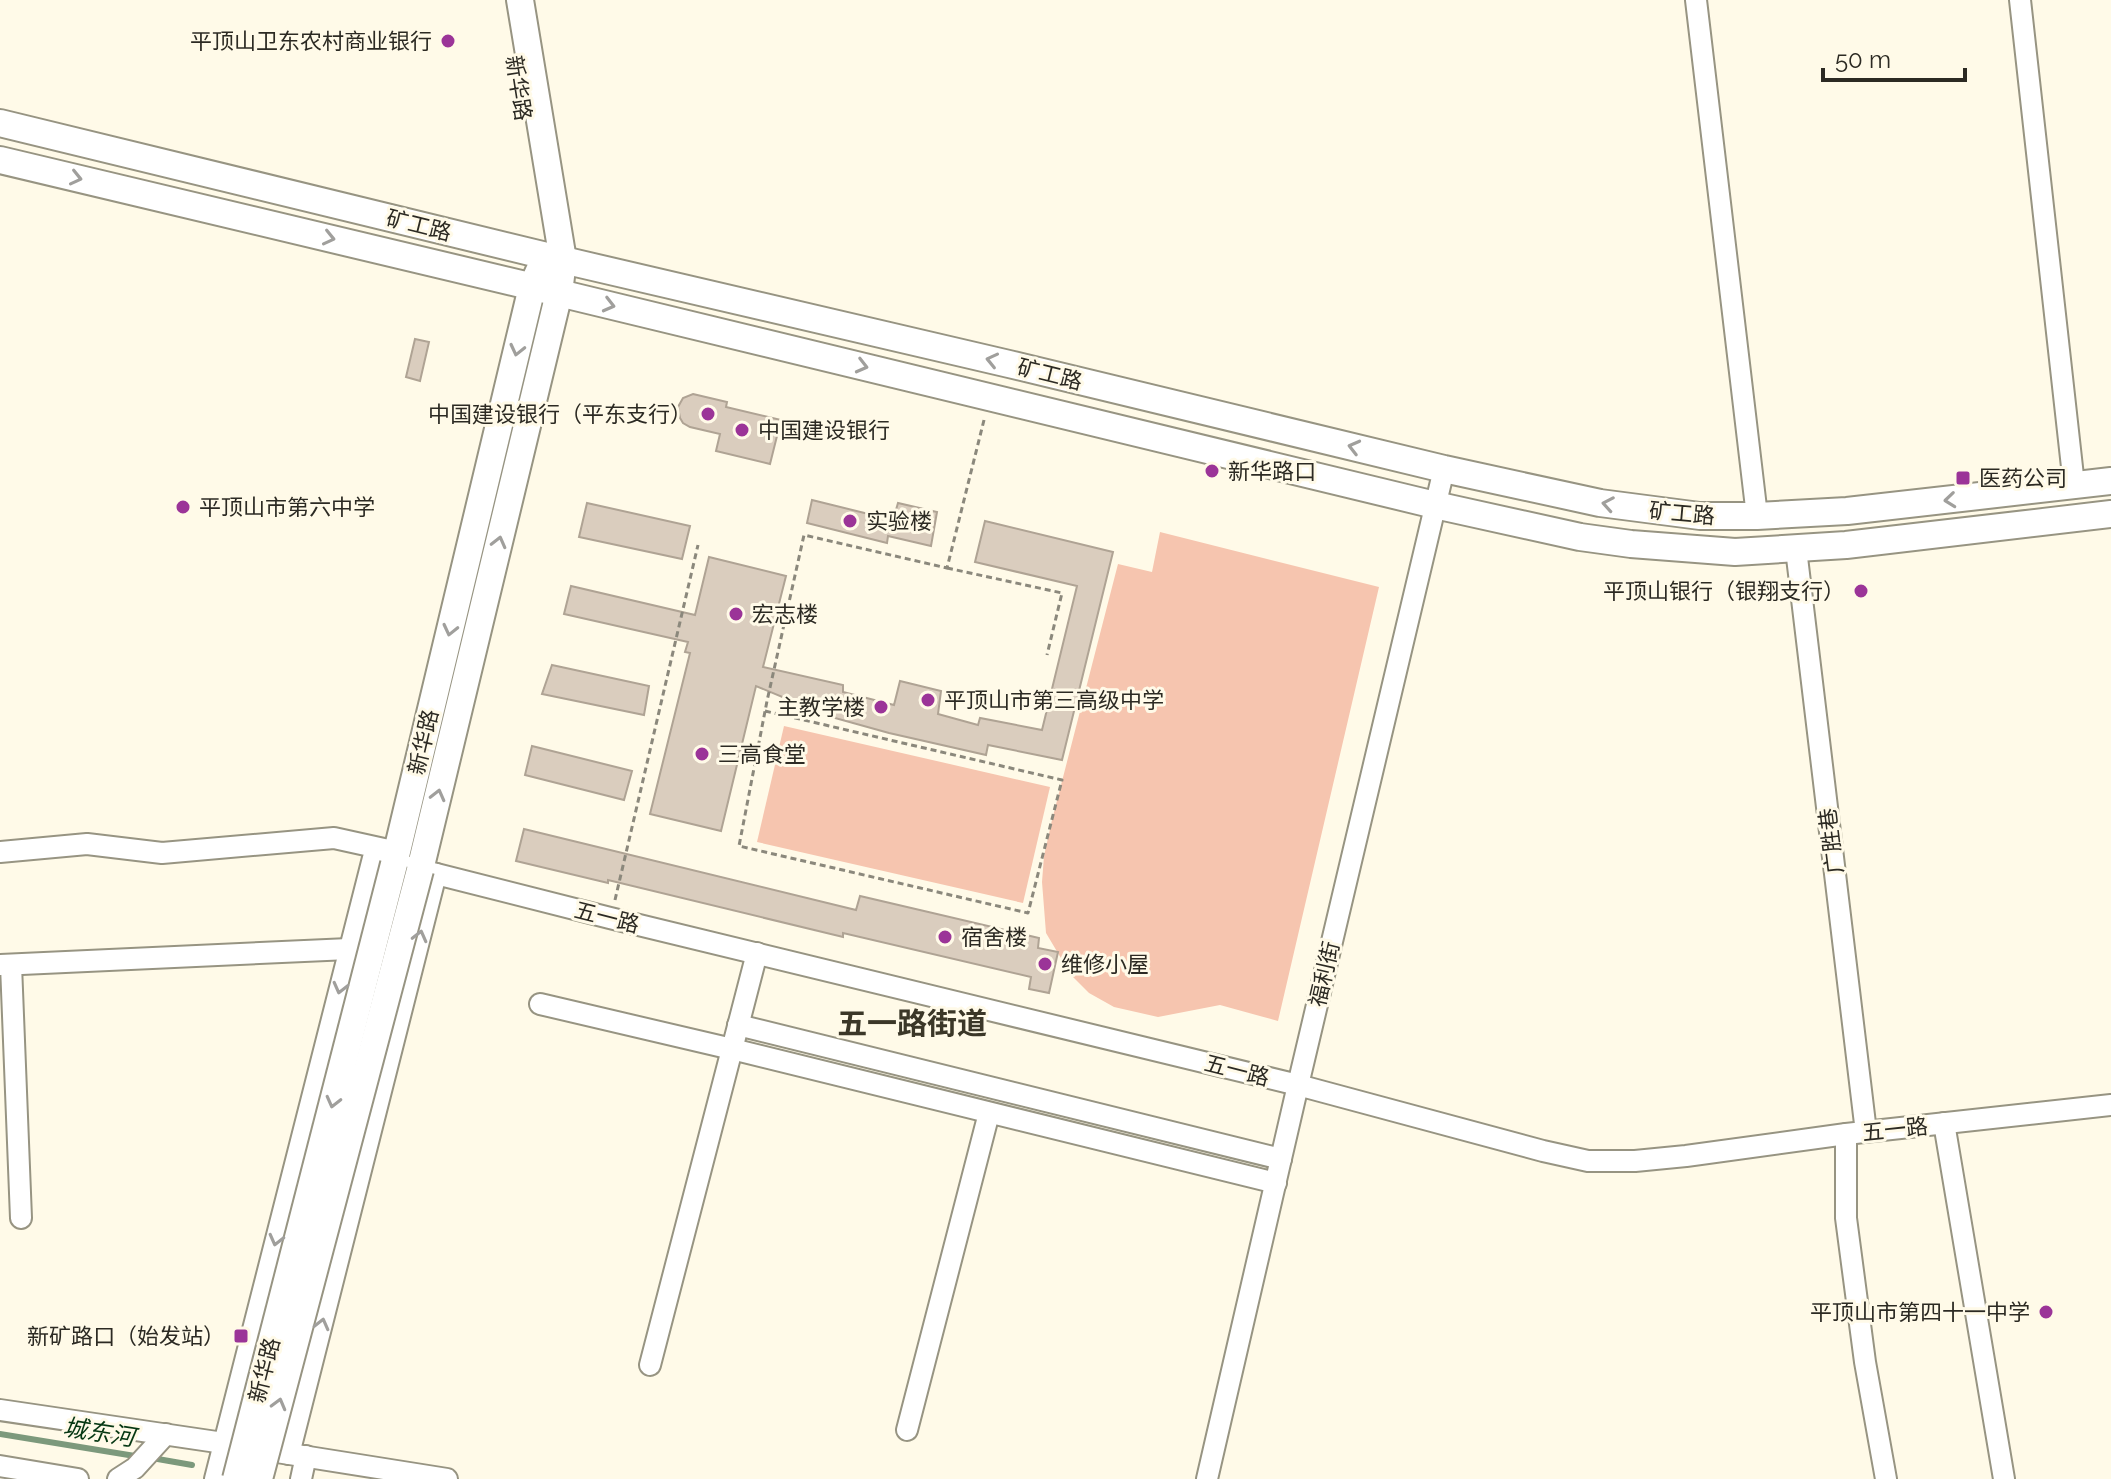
<svg xmlns="http://www.w3.org/2000/svg" width="2111" height="1479" font-family="Raleway,'Noto Sans SC',sans-serif">
	<rect width="100%" height="100%" fill="#fffae8"/>
	<g fill="#f6c5af">
		<polygon points="1160,532 1379,587 1278,1021 1220,1005 1158,1017 1114,1007 1089,993 1071,975 1046,933 1042,882 1044,856 1052,820 1118,564 1152,572"/>
		<polygon points="784,726 1050,787 1023,903 757,842"/>
	</g>
	<g fill="none" stroke-linecap="round" stroke-linejoin="round">
		<g stroke="#7c997c" stroke-width="6">
			<polyline points="0,1434 141,1457"/>
			<polyline points="152,1458 192,1465"/>
		</g>
	</g>
	<g fill="#dacdbe" stroke="#afa394" stroke-width="2">
		<polygon points="415,339 429,342 420,381 406,377"/>
		<polygon points="693,394 727,402 726,407 781,420 770,464 716,451 720,434 690,427 683,423 680,418 678,407 683,398"/>
		<polygon points="812,500 893,520 898,503 937,512 931,546 888,536 887,543 807,523"/>
		<polygon points="587,503 690,526 682,559 579,537"/>
		<polygon points="985,521 1113,552 1062,760 988,745 986,755 889,733 835,718 835,710 792,701 756,686 721,831 650,814 690,653 685,652 688,642 564,614 571,586 695,615 709,557 786,576 763,667 843,685 843,692 894,705 900,681 941,691 938,714 978,725 980,718 1042,730 1077,586 975,562"/>
		<polygon points="552,665 649,686 644,715 542,694"/>
		<polygon points="532,746 632,771 624,800 525,775"/>
		<polygon points="524,829 856,910 860,896 1039,938 1038,948 1058,952 1049,993 1029,989 1031,977 843,933 843,937 608,880 608,883 516,861"/>
	</g>
	<g fill="none" stroke-linecap="round" stroke-linejoin="round">
		<defs>
			<g id="minor">
				<polyline points="1696,0 1757,516"/>
				<polyline points="2020,0 2074,485"/>
				<polyline points="1796,549 1866,1132"/>
				<polyline points="0,852 87,844 162,853 334,838 393,851"/>
				<polyline points="0,965 349,949"/>
				<polyline points="11,965 21,1218"/>
				<polyline points="540,1004 732,1049 1276,1183"/>
				<polyline points="738,1025 1281,1159"/>
				<polyline points="1944,1123 2004,1479"/>
				<polyline points="1846,1134 1846,1218 1865,1362 1886,1479"/>
				<polyline points="650,1365 757,953"/>
				<polyline points="0,1410 237,1445"/>
				<polyline points="907,1430 989,1113"/>
				<polyline points="277,1452 447,1479"/>
				<polyline points="289,1454 436,874"/>
				<polyline points="0,1466 78,1479"/>
				<polyline points="118,1479 135,1468 166,1434"/>
				<polyline points="215,1479 373,858 610,918 1298,1085 1543,1151 1588,1161 1635,1161 1686,1156 1846,1134 2111,1105"/>
				<polyline points="301,1479 306,1456"/>
				<polyline points="1207,1479 1298,1085 1444,469"/>
			</g>
			<g id="major">
				<polyline points="0,123 563,260 1009,364 1444,469 1600,503 1700,516 1757,516 1847,511 2111,481"/>
				<polyline points="0,160 559,293 1435,505 1580,537 1631,544 1735,552 1846,545 2111,514"/>
				<polyline points="394,864 532,287 539,271"/>
				<polyline points="420,870 559,293 563,260 520,0"/>
			</g>
		</defs>
		<use href="#minor" stroke="#979482" stroke-width="24"/>
		<use href="#major" stroke="#979482" stroke-width="30"/>
		<g stroke="#8b887c" stroke-width="3" stroke-dasharray="6 4" stroke-linecap="butt">
			<polyline points="947,568 1062,593 1047,655"/>
			<polyline points="765,711 1062,780 1028,913 739,846 767,701 804,535 947,568 984,420"/>
			<polyline points="615,900 698,545"/>
		</g>
		<use href="#minor" stroke="#fff" stroke-width="20"/>
		<use href="#major" stroke="#fff" stroke-width="26"/>
		<defs>
			<g id="major-bridge">
				<polyline points="236,1479 394,864"/>
				<polyline points="259,1479 420,870"/>
			</g>
		</defs>
		<use href="#major-bridge" stroke="#979482" stroke-width="30" stroke-linecap="butt"/>
		<use href="#major-bridge" stroke="#fff" stroke-width="26"/>
	</g>
	<defs><path id="oneway-chevron" d="M-2-3.5L2.5 0L-2 3.5" fill="none" stroke-width="1.6" stroke-linecap="round" stroke-linejoin="round" transform="scale(2)"/></defs>
	<g stroke="#a09f9c">
		<use href="#oneway-chevron" transform="translate(76 178) rotate(13)"/>
		<use href="#oneway-chevron" transform="translate(329 238) rotate(13)"/>
		<use href="#oneway-chevron" transform="translate(609 305) rotate(14)"/>
		<use href="#oneway-chevron" transform="translate(517 350) rotate(103)"/>
		<use href="#oneway-chevron" transform="translate(992 360) rotate(-167)"/>
		<use href="#oneway-chevron" transform="translate(862 366) rotate(14)"/>
		<use href="#oneway-chevron" transform="translate(1354 447) rotate(-166)"/>
		<use href="#oneway-chevron" transform="translate(1950 500) rotate(174)"/>
		<use href="#oneway-chevron" transform="translate(1608 504) rotate(-170)"/>
		<use href="#oneway-chevron" transform="translate(499 542) rotate(-76)"/>
		<use href="#oneway-chevron" transform="translate(450 630) rotate(103)"/>
		<use href="#oneway-chevron" transform="translate(438 795) rotate(-76)"/>
		<use href="#oneway-chevron" transform="translate(420 936) rotate(-76)"/>
		<use href="#oneway-chevron" transform="translate(340 988) rotate(104)"/>
		<use href="#oneway-chevron" transform="translate(333 1102) rotate(104)"/>
		<use href="#oneway-chevron" transform="translate(276 1240) rotate(104)"/>
		<use href="#oneway-chevron" transform="translate(322 1324) rotate(-76)"/>
		<use href="#oneway-chevron" transform="translate(279 1404) rotate(-75)"/>
	</g>
	<g fill="#9b3498" stroke="#fffae8" stroke-width="3">
		<circle cx="448" cy="41" r="8"/>
		<circle cx="708" cy="414" r="8"/>
		<circle cx="742" cy="430" r="8"/>
		<circle cx="1212" cy="471" r="8"/>
		<rect x="1955" y="470" width="16" height="16" rx="4"/>
		<circle cx="183" cy="507" r="8"/>
		<circle cx="850" cy="521" r="8"/>
		<circle cx="1861" cy="591" r="8"/>
		<circle cx="736" cy="614" r="8"/>
		<circle cx="928" cy="700" r="8"/>
		<circle cx="881" cy="707" r="8"/>
		<circle cx="702" cy="754" r="8"/>
		<circle cx="945" cy="937" r="8"/>
		<circle cx="1045" cy="964" r="8"/>
		<circle cx="2046" cy="1312" r="8"/>
		<rect x="233" y="1328" width="16" height="16" rx="4"/>
	</g>
	<g text-anchor="middle" dominant-baseline="central" stroke-width="6" stroke-linejoin="round" paint-order="stroke">
		<g font-size="22" fill="#2c2a23" stroke="#fffae8" text-anchor="start">
			<text x="432" y="41" text-anchor="end">平顶山卫东农村商业银行</text>
			<text x="692" y="414" text-anchor="end">中国建设银行（平东支行）</text>
			<text x="758" y="430">中国建设银行</text>
			<text x="1228" y="471">新华路口</text>
			<text x="1979" y="478">医药公司</text>
			<text x="199" y="507">平顶山市第六中学</text>
			<text x="866" y="521">实验楼</text>
			<text x="1845" y="591" text-anchor="end">平顶山银行（银翔支行）</text>
			<text x="752" y="614">宏志楼</text>
			<text x="944" y="700">平顶山市第三高级中学</text>
			<text x="865" y="707" text-anchor="end">主教学楼</text>
			<text x="718" y="754">三高食堂</text>
			<text x="961" y="937">宿舍楼</text>
			<text x="1061" y="964">维修小屋</text>
			<text x="2030" y="1312" text-anchor="end">平顶山市第四十一中学</text>
			<text x="225" y="1336" text-anchor="end">新矿路口（始发站）</text>
		</g>
		<g font-size="22" fill="#2c2a23" stroke="#fffae8">
			<text transform="translate(519 88) rotate(81)">新华路</text>
			<text transform="translate(419 225) rotate(14)">矿工路</text>
			<text transform="translate(1050 374) rotate(14)">矿工路</text>
			<text transform="translate(1682 513) rotate(5)">矿工路</text>
			<text transform="translate(423 742) rotate(-77)">新华路</text>
			<text transform="translate(1831 841) rotate(-97)">广胜巷</text>
			<text transform="translate(607 917) rotate(14)">五一路</text>
			<text transform="translate(1324 974) rotate(-77)">福利街</text>
			<text transform="translate(1237 1070) rotate(14)">五一路</text>
			<text transform="translate(1895 1129) rotate(-6)">五一路</text>
			<text transform="translate(264 1370) rotate(-76)">新华路</text>
		</g>
		<g font-size="24" font-style="italic" fill="#053712" stroke="#fffae8">
			<text transform="translate(99 1432) rotate(9)">城东河</text>
		</g>
		<g font-size="30" font-weight="bold" fill="#3b3728" stroke="#fffae8">
			<text x="912" y="1023">五一路街道</text>
		</g>
	</g>
	<path d="M1823 68v12h142v-12" fill="none" stroke="#2c2a23" stroke-width="4"/>
	<text x="1835" y="68" font-size="24" fill="#2c2a23" stroke="#fffae8" stroke-width="6" paint-order="stroke">50 m</text>
</svg>
